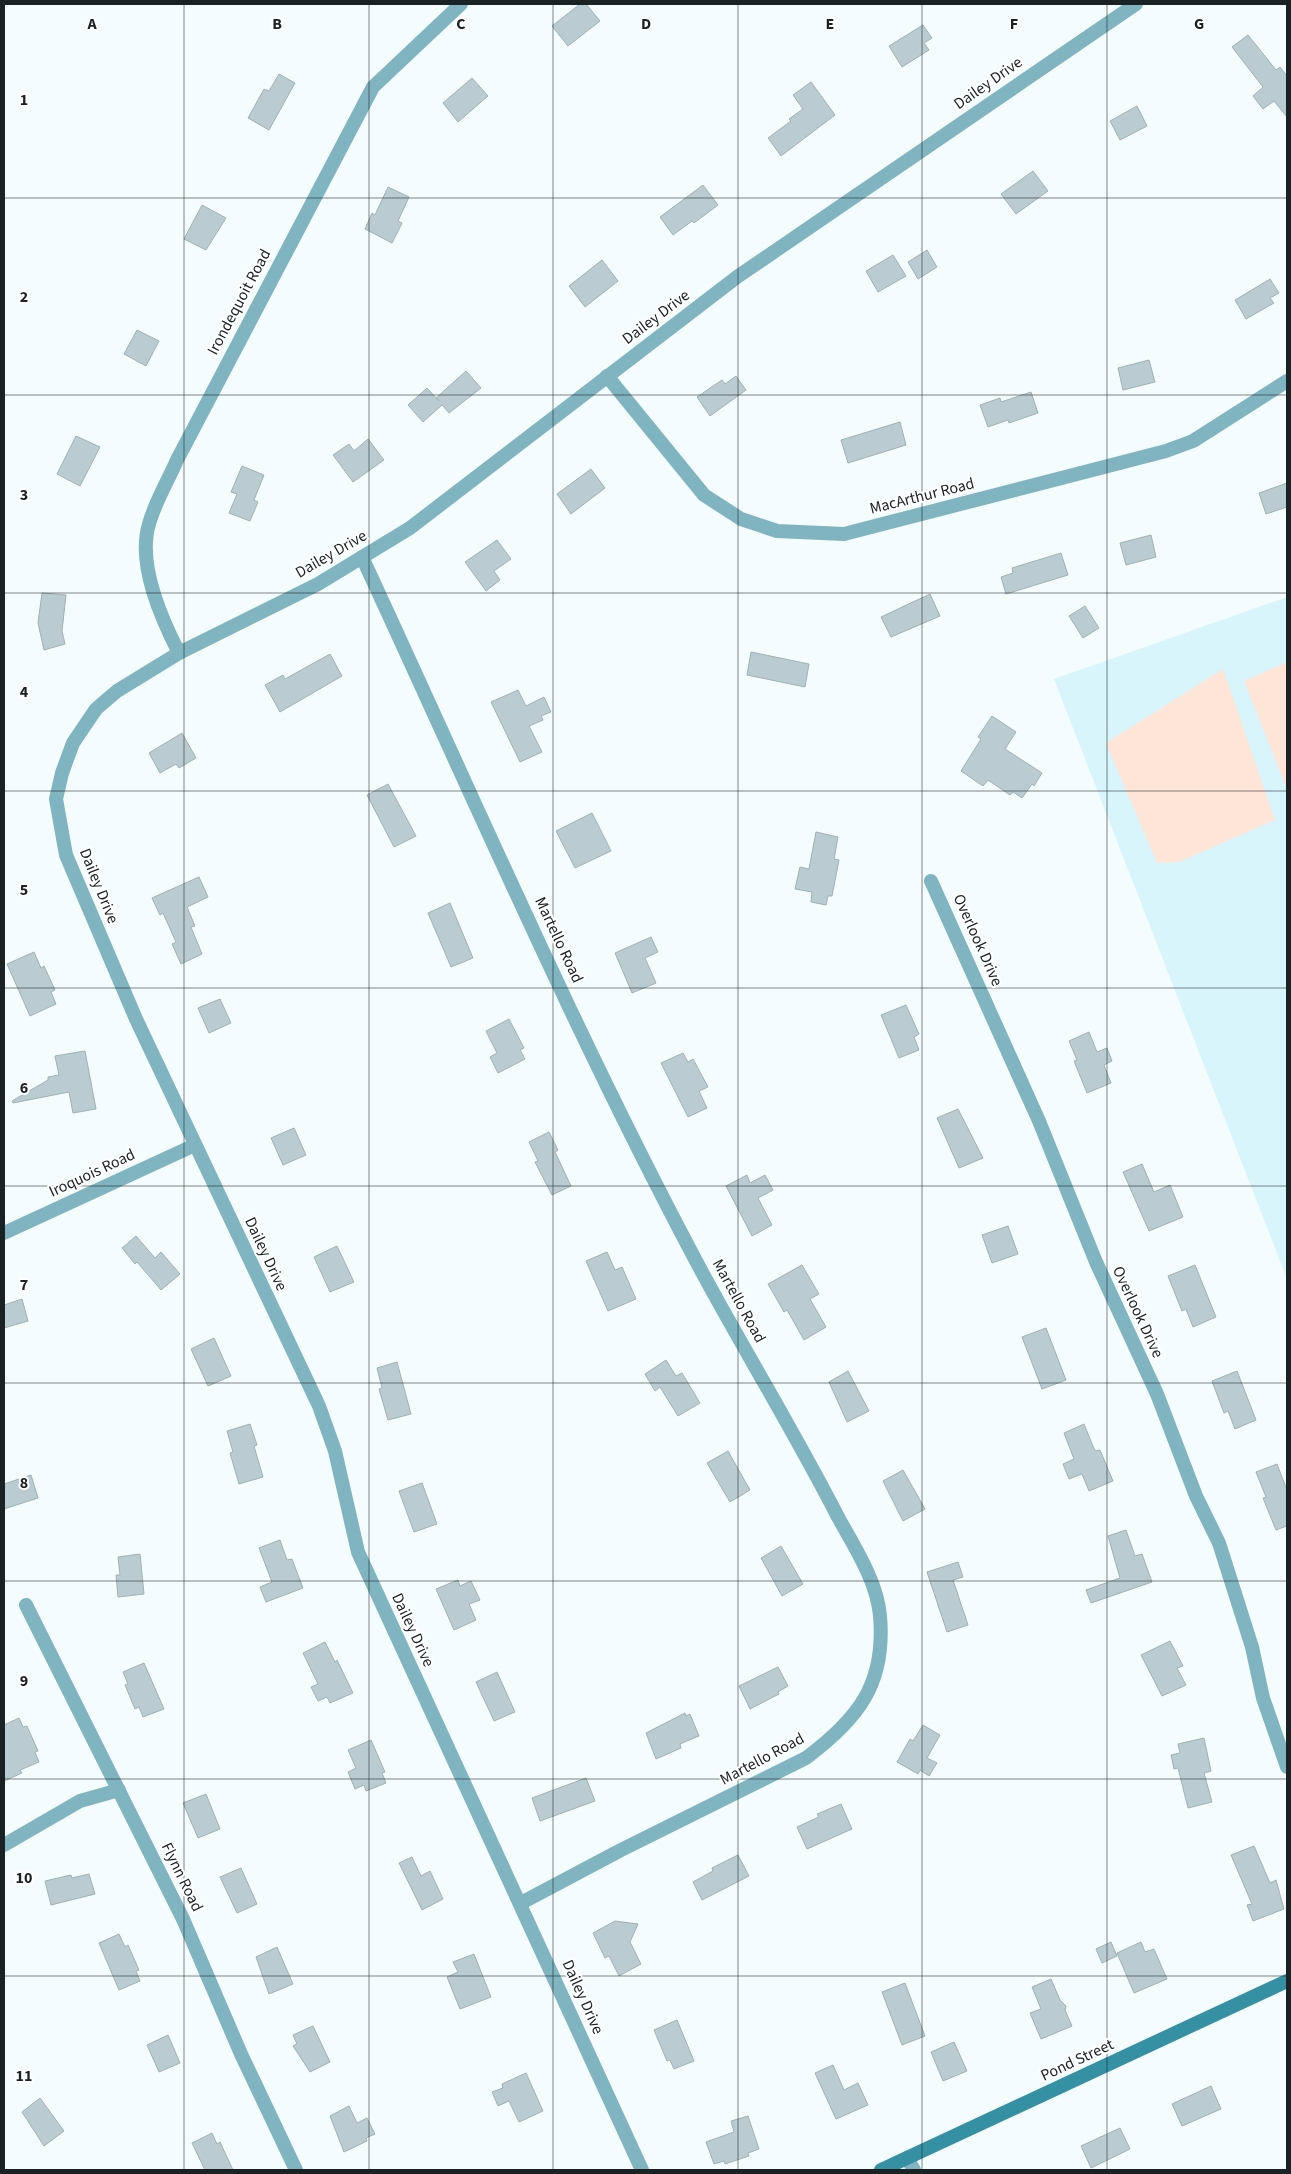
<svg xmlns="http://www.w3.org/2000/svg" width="1291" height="2174" font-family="'Source Sans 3',sans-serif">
	<rect width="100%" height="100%" fill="#f5fcfe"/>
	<polygon fill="#d9f5fc" points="1287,597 1287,1279 1054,679"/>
	<g fill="#ffe4d8">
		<polygon points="1287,662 1287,789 1244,681"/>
		<polygon points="1223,669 1275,820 1179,862 1157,863 1106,743"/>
	</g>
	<g fill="#baccd1" stroke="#9fb1b5">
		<polygon points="580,4 586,4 600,21 568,46 552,26"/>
		<polygon points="923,25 932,38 924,43 929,50 902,67 889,46"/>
		<polygon points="1248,35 1276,70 1280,67 1287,76 1287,117 1274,101 1263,109 1253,96 1263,87 1232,47"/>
		<polygon points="279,74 295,83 269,130 248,118 264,89 269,91"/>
		<polygon points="472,78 488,96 458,122 443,103"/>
		<polygon points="811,82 835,115 781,156 768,138 791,121 789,119 803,109 793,95"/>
		<polygon points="1137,106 1147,126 1120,140 1110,121"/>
		<polygon points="1033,171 1048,191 1016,214 1001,194"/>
		<polygon points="703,185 718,205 694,223 692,221 673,235 660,217"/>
		<polygon points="388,187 409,197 398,221 402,223 392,243 365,229 372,213 375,215"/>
		<polygon points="202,205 226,218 206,250 184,239"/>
		<polygon points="927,250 937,267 918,279 908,262"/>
		<polygon points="893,255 906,276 878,292 866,271"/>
		<polygon points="602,260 618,281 585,307 569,286"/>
		<polygon points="1270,279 1279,293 1270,298 1274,303 1246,319 1235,300"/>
		<polygon points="137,330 159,341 146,366 124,354"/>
		<polygon points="1149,360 1155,382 1123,390 1118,368"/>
		<polygon points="466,371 481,388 449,413 442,405 423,422 408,405 427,388 439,401 436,398"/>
		<polygon points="736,376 746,390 710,416 697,397 722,380 725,384"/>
		<polygon points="1031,392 1038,413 1009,423 1008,420 988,427 980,405 1000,398 1001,402"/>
		<polygon points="900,422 906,445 848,463 841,440"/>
		<polygon points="76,436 100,447 80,486 57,474"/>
		<polygon points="368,439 384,460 353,482 333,455 349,444 354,451"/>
		<polygon points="242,466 264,475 254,500 258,502 250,521 229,513 237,494 231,492"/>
		<polygon points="591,469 605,488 571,514 557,494"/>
		<polygon points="1287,483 1287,507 1266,514 1259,493"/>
		<polygon points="1151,535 1156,557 1126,565 1120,543"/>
		<polygon points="497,540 511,559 494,571 500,580 486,591 465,562"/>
		<polygon points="1061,553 1068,575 1006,594 1001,577 1013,573 1012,568"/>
		<polygon points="42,593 66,595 62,631 65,644 44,650 38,623"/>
		<polygon points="930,594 940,616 891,637 881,617"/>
		<polygon points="1085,606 1099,628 1083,638 1069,616"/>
		<polygon points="751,652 809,664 805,687 747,675"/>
		<polygon points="330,654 342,676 280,712 265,685 283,675 285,679"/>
		<polygon points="518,690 526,706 544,697 551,712 541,716 543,720 529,726 542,752 520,762 491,702"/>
		<polygon points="992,716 1016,732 1005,749 1042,773 1034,786 1032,784 1022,798 1013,792 1010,795 988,780 983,786 961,771 981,739 978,737"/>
		<polygon points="182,733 196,758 179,768 176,764 160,773 149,753"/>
		<polygon points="388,784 416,836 394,847 367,795"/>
		<polygon points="592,813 611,851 575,868 556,831"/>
		<polygon points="816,832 838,837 834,859 839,860 832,896 828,896 826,905 811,902 812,892 795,889 800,867 809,869"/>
		<polygon points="199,877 208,897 187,907 195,926 191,927 202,954 181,964 172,944 176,942 163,913 160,915 152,898"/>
		<polygon points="450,903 473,958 451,967 428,913"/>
		<polygon points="651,937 658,952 645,958 656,983 632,993 615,953"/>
		<polygon points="34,952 41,968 44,966 55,990 51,992 56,1004 30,1016 7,964"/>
		<polygon points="220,999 231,1023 209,1033 198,1008"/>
		<polygon points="906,1005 919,1034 914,1037 919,1050 899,1058 881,1015"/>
		<polygon points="509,1019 524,1048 520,1050 525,1059 498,1073 490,1057 497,1053 486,1031"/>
		<polygon points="1089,1032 1097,1052 1107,1048 1112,1061 1104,1065 1111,1083 1087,1093 1074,1061 1077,1060 1069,1041"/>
		<polygon points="85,1051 96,1109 73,1113 69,1092 13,1103 12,1101 48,1080 48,1077 59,1075 55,1056"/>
		<polygon points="683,1053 688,1062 693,1059 708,1087 699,1091 707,1108 688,1117 661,1063"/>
		<polygon points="958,1109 983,1158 959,1168 937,1118"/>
		<polygon points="294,1128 306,1155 283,1165 271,1138"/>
		<polygon points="549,1132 558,1150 555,1152 571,1186 552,1195 535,1162 538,1161 529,1142"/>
		<polygon points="1142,1164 1154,1192 1170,1185 1183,1217 1149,1231 1123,1172"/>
		<polygon points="747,1175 750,1183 765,1175 773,1190 758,1198 772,1225 752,1236 726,1186"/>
		<polygon points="1008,1226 1018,1254 992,1263 982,1235"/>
		<polygon points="136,1236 155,1258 161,1252 180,1274 161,1290 137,1262 135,1264 122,1248"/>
		<polygon points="337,1246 354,1282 330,1292 314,1257"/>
		<polygon points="607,1252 615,1270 622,1267 636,1299 608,1311 586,1261"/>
		<polygon points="802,1265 819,1294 810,1299 826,1327 804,1340 787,1310 784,1312 768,1284"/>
		<polygon points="1195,1265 1216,1317 1193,1327 1186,1309 1182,1311 1168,1276"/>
		<polygon points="22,1299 28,1321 4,1328 4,1305"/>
		<polygon points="1046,1328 1066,1380 1042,1389 1022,1337"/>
		<polygon points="214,1338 231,1376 208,1386 191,1349"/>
		<polygon points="666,1360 676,1376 682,1373 700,1403 678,1416 660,1387 655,1391 645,1374"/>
		<polygon points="397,1362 411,1414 388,1420 379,1389 382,1388 377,1368"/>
		<polygon points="848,1371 869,1411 847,1422 829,1382"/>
		<polygon points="1237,1371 1256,1420 1235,1429 1228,1411 1224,1413 1212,1381"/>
		<polygon points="250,1424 257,1445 254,1446 263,1477 239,1484 230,1453 233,1452 227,1431"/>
		<polygon points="1084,1424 1095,1451 1100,1450 1113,1481 1089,1491 1082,1474 1069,1479 1063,1464 1074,1459 1064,1433"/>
		<polygon points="728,1451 750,1490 730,1502 707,1463"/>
		<polygon points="1277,1464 1287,1490 1287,1526 1276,1530 1263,1498 1266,1497 1256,1472"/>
		<polygon points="903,1470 925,1509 903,1521 883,1481"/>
		<polygon points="31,1475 38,1498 4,1509 4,1484"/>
		<polygon points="422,1483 437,1524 414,1532 399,1491"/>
		<polygon points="1126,1530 1135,1556 1142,1554 1152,1582 1091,1603 1086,1590 1120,1578 1108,1536"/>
		<polygon points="280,1540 287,1560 292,1559 303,1588 266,1602 260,1587 272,1582 259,1548"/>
		<polygon points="781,1546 803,1584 782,1596 761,1558"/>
		<polygon points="140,1554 144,1594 118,1597 116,1575 120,1575 118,1557"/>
		<polygon points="958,1562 963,1577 953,1580 968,1625 947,1632 927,1572"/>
		<polygon points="458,1580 460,1586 471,1581 480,1600 469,1604 476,1620 454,1630 436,1589"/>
		<polygon points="1170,1641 1183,1666 1177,1668 1186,1685 1162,1696 1141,1655"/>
		<polygon points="325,1642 335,1662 337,1660 353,1693 330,1703 327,1697 318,1701 311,1687 318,1684 303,1653"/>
		<polygon points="144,1663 164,1709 143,1717 139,1707 135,1709 125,1685 128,1684 123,1672"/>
		<polygon points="778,1667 788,1686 778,1692 779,1694 750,1709 739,1686"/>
		<polygon points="497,1672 515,1712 494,1721 476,1682"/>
		<polygon points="685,1713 686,1716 690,1714 699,1736 680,1744 681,1748 656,1759 646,1733"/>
		<polygon points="19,1718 23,1727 27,1726 38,1751 35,1752 39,1762 20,1770 22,1773 4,1781 4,1725"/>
		<polygon points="923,1725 940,1735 927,1758 937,1763 929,1776 920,1770 918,1774 897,1762 910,1739 913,1741"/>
		<polygon points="1204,1738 1211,1771 1204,1773 1212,1802 1188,1808 1178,1768 1174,1769 1171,1755 1180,1753 1178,1744"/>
		<polygon points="371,1740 385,1772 382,1773 386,1783 366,1791 364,1785 355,1789 348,1772 356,1768 348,1750"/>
		<polygon points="586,1778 595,1801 540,1821 532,1798"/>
		<polygon points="206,1794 220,1829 198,1838 183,1803"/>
		<polygon points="841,1804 852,1829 807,1849 797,1827 819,1817 817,1814"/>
		<polygon points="1254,1846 1270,1883 1276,1880 1284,1909 1253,1921 1247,1905 1252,1904 1231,1855"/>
		<polygon points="738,1855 749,1876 702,1900 693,1882 713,1871 712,1868"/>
		<polygon points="412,1857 421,1876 430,1871 443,1899 422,1910 399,1863"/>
		<polygon points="241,1868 257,1904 237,1913 220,1877"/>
		<polygon points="89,1874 95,1894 51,1905 45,1881 71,1875 72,1878"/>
		<polygon points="615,1921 638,1924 630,1942 641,1964 619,1976 609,1956 605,1958 593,1933"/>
		<polygon points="119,1934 125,1947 128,1945 139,1970 136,1971 140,1981 119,1990 99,1943"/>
		<polygon points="1111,1942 1117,1956 1102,1963 1096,1949"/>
		<polygon points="1141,1942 1145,1952 1154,1949 1167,1979 1134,1993 1117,1953"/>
		<polygon points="277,1947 293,1984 269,1994 256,1957"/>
		<polygon points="474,1954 491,1997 460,2009 447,1977 458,1972 453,1962"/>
		<polygon points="1051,1979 1060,2000 1066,2006 1065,2010 1072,2026 1041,2039 1030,2013 1041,2009 1032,1987"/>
		<polygon points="905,1983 925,2036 902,2045 882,1992"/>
		<polygon points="677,2020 694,2061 674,2069 670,2060 667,2061 654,2030"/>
		<polygon points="313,2026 330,2062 310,2072 293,2046 297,2044 293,2035"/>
		<polygon points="168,2035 180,2063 159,2072 147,2045"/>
		<polygon points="954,2042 967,2071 943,2081 931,2052"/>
		<polygon points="833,2065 844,2090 858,2083 868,2105 836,2119 815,2073"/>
		<polygon points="526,2073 543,2111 519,2122 509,2101 498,2106 492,2092 503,2088 502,2084"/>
		<polygon points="1211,2086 1221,2109 1182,2126 1172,2104"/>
		<polygon points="40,2098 64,2131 44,2146 22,2112"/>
		<polygon points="349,2106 357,2123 367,2118 375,2134 366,2138 367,2141 344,2152 330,2116"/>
		<polygon points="748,2116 759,2149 748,2153 749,2156 725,2164 724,2161 714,2164 706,2142 734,2132 731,2121"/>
		<polygon points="1120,2128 1130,2149 1091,2168 1081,2146"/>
		<polygon points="212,2133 217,2144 220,2142 233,2170 205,2170 192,2143"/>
	</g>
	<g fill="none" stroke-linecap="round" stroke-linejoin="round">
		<g stroke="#7fb4c0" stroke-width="14">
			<polyline points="607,376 704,495 741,519 777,531 844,534 1166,451 1193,441 1287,381"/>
			<path d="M362,557C473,796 578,1041 703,1274C747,1355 796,1435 838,1517C855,1548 877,1581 880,1616C886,1684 858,1719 806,1758L621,1850L521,1903"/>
			<path d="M179,653C161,618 137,564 149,524C155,502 168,481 177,460L373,87L461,4"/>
			<polyline points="931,881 1039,1121 1096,1262 1157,1394 1196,1496 1219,1543 1252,1647 1263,1698 1287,1767"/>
			<polyline points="4,1233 195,1145"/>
			<polyline points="26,1605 183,1919 241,2054 296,2170"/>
			<polyline points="4,1845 80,1801 119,1790"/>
			<polyline points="907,2158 914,2170"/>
			<polyline points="642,2170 358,1552 335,1451 319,1406 136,1019 66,855 56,799 62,773 73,743 96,709 117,691 179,653 318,584 410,528 737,277 1136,4"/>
		</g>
		<polyline stroke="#3690a3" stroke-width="14" points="881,2170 1287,1981"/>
	</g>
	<path fill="none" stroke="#1b2224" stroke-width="1" stroke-opacity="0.55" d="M184,4V2170M369,4V2170M553,4V2170M738,4V2170M922,4V2170M1107,4V2170M4,198H1287M4,395H1287M4,593H1287M4,791H1287M4,988H1287M4,1186H1287M4,1383H1287M4,1581H1287M4,1779H1287M4,1976H1287"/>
	<g text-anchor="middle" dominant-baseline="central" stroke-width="4" stroke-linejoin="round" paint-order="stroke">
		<g font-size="16" fill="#1b2224" stroke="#fff">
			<text transform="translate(988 83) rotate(-35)">Dailey Drive</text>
			<text transform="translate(239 302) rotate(-62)">Irondequoit Road</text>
			<text transform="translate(656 317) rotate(-37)">Dailey Drive</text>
			<text transform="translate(922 496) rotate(-14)">MacArthur Road</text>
			<text transform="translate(331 554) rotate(-30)">Dailey Drive</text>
			<text transform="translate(99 886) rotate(68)">Dailey Drive</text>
			<text transform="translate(559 940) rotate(65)">Martello Road</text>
			<text transform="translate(978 940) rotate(66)">Overlook Drive</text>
			<text transform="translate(92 1173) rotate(-25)">Iroquois Road</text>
			<text transform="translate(266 1254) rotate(65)">Dailey Drive</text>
			<text transform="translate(739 1301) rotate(61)">Martello Road</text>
			<text transform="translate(1138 1312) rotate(65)">Overlook Drive</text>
			<text transform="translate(413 1630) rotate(65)">Dailey Drive</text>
			<text transform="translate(762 1759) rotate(-28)">Martello Road</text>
			<text transform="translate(182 1877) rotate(64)">Flynn Road</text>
			<text transform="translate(583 1997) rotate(66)">Dailey Drive</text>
			<text transform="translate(1077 2060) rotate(-25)">Pond Street</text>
		</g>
	</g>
	<g font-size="16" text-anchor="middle" font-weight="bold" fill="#1b2224" stroke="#fff" stroke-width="4" stroke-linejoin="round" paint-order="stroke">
		<text x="92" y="29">A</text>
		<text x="277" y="29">B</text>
		<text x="461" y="29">C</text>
		<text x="646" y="29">D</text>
		<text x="830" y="29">E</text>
		<text x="1014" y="29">F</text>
		<text x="1199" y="29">G</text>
		<text x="24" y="105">1</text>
		<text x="24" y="302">2</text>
		<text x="24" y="500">3</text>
		<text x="24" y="697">4</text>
		<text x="24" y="895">5</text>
		<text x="24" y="1093">6</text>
		<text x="24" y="1290">7</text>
		<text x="24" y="1488">8</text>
		<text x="24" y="1686">9</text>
		<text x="24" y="1883">10</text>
		<text x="24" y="2081">11</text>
	</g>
	<rect width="1291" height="2174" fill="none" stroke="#1b2224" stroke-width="10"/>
</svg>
